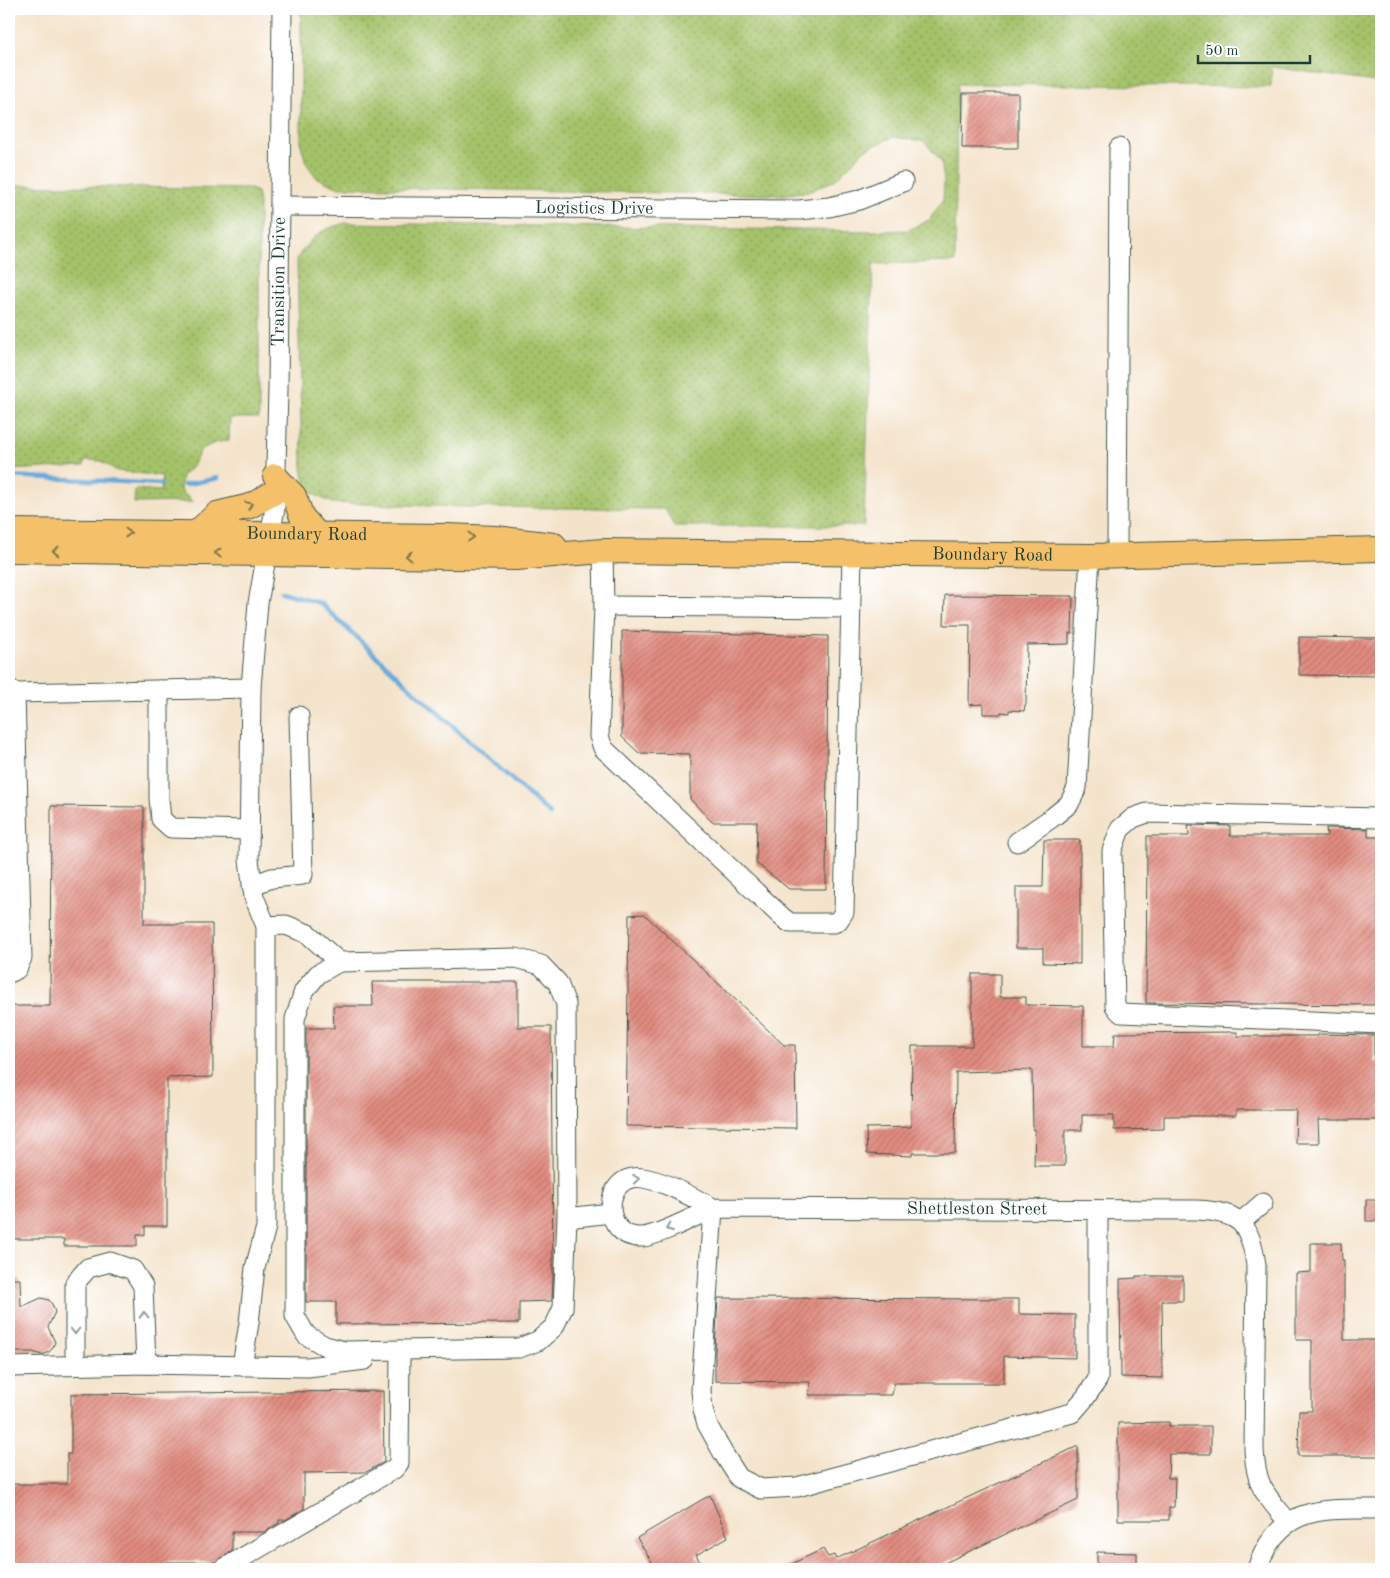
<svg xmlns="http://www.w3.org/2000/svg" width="1390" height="1578" font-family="'Old Standard TT',serif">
	<defs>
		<pattern id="grass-dots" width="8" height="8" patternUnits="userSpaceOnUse" patternTransform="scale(1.25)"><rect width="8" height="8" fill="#a4c269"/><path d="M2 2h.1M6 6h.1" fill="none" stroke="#859f57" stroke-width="1.8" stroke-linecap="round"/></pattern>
		<pattern id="building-hatch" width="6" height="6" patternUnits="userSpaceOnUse" patternTransform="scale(1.25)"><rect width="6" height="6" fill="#e28b80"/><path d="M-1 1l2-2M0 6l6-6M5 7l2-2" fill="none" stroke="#b7736a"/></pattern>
	</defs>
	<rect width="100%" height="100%" fill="#fff"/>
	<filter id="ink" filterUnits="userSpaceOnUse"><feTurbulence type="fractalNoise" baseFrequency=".02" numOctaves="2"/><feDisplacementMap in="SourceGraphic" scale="10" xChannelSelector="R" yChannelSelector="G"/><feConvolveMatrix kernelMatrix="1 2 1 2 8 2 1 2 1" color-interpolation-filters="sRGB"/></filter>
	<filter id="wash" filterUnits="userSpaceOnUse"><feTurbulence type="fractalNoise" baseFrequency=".0096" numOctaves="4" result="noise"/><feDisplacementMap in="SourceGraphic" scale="20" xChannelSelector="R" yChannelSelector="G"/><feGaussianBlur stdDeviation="1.12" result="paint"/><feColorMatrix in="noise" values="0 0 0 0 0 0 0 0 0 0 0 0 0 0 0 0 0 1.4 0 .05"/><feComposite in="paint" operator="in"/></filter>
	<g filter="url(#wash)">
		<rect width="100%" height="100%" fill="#f4e3cb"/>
		<g fill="url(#grass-dots)" stroke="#62804e">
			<path d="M301,9H1381V83L1272,67L1271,87L957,84L955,262L873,264L864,526H674L665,509L466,507L333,503C309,493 306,492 302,467L297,258C313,236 317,231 345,223L872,231L908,230L929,220L943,200L944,181L941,161L924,141L893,137L865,150L835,180L810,191L783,195L337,187L317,178L306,163L301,145Z"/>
			<polygon points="9,185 251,189 257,192 259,203 259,418 230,418 229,440 215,443 201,449 193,466 182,476 180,490 193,502 134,503 135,489 161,491 162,476 117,471 101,461 85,460 84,466 9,470"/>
		</g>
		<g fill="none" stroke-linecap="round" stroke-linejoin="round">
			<g stroke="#67aadc" stroke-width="4.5">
				<polyline points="9,476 161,484"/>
				<polyline points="184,485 218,478"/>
				<polyline points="282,592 320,603 403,681 550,814"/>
			</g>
		</g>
		<g id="blocks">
			<g fill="url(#building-hatch)">
				<polygon points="963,93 1018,93 1018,148 962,148"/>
				<polygon points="945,595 1073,596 1072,633 1069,633 1069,644 1027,645 1026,705 1025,705 1024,711 1009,710 1009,713 1001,712 1001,714 983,714 983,704 969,705 970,625 944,625"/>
				<polygon points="622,631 828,636 826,889 789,889 756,863 757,822 712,822 690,799 690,754 639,753 622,737"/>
				<polygon points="1299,637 1381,638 1381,676 1299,675"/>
				<polygon points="51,806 144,807 144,924 212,924 213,1077 167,1078 167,1226 145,1226 145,1235 137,1235 137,1246 64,1246 64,1239 9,1239 9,1006 50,1006"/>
				<polygon points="1188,825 1230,826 1230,836 1327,836 1326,828 1368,829 1368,837 1381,837 1381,1005 1146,1003 1147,836 1189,836"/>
				<polygon points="1044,840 1080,840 1080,964 1043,963 1043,948 1016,948 1016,887 1043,887"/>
				<polygon points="644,914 784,1045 795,1045 796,1128 626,1126 629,915"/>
				<polygon points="972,974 1000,974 1000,997 1026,997 1026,1005 1083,1006 1083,1046 1114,1046 1115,1033 1237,1032 1237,1036 1318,1036 1318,1034 1374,1035 1374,1062 1381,1062 1381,1120 1318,1120 1319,1143 1295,1143 1296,1110 1236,1110 1236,1116 1164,1116 1164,1129 1114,1130 1114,1115 1082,1115 1082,1130 1065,1130 1065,1166 1034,1166 1035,1129 1033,1130 1032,1070 956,1072 955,1153 912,1153 912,1156 867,1154 866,1128 911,1127 912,1046 972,1046"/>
				<polygon points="372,982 518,982 518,1027 551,1027 553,1277 552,1301 519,1302 519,1323 336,1324 336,1302 306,1302 306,1028 334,1028 333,1006 373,1006"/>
				<rect x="1366" y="1200" width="15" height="21"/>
				<polygon points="1311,1243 1341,1243 1342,1260 1344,1260 1344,1340 1381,1340 1381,1456 1298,1456 1299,1411 1312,1411 1312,1340 1296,1340 1296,1273 1311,1272"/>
				<polygon points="1136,1276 1183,1276 1183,1301 1162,1301 1163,1378 1121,1377 1120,1279 1136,1278"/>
				<polygon points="9,1279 20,1279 21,1307 41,1298 49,1300 52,1304 55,1312 48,1327 55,1342 52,1349 49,1352 42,1355 33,1352 9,1352"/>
				<polygon points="718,1298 1019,1299 1019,1314 1075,1315 1075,1358 1004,1356 1004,1383 894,1383 892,1395 809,1395 810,1382 715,1381 715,1351"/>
				<polygon points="383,1391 384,1462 366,1472 304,1473 304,1509 285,1520 279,1520 279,1523 264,1532 232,1532 232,1551 215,1562 165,1562 165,1569 9,1569 9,1484 67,1484 67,1454 71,1454 71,1394"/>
				<polygon points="1169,1422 1169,1426 1211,1426 1211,1454 1169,1454 1168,1478 1175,1478 1174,1507 1169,1508 1169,1520 1118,1520 1118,1423"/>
				<polygon points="1078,1446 1078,1500 932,1569 781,1569 823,1549 828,1557 834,1555 836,1559"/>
				<polygon points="710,1495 728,1537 696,1555 704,1569 656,1569 637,1538"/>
				<polygon points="1097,1552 1137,1553 1137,1569 1097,1569"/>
			</g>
		</g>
	</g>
	<g filter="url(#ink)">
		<use href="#blocks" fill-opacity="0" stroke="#3f564b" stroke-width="1"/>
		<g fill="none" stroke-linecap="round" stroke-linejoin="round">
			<defs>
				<g id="minor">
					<path id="s1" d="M280,206L799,210L829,207L859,200L903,182"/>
					<polyline points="603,551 604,606 599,736 603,748 782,917 790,923 834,923 838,921 844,912 852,553"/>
					<polyline points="1117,555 1119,148"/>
					<polyline points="604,606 850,608"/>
					<polyline points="9,688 15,693 251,688"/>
					<polyline points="159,690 159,799 161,819 171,828 249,830"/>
					<polyline points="1381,818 1147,813 1133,818 1120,829 1112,851 1115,1006 1121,1013 1381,1024"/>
					<polyline points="1017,842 1053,817 1069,804 1077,788 1090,556"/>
					<polyline points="252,885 272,878 303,875 299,716"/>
					<polyline points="266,926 286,925 308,934 339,962"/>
					<polygon points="516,958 541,965 558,983 566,1004 567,1218 563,1308 554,1327 538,1341 519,1348 344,1351 325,1346 306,1335 295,1316 295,1019 304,991 318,974 339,962"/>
					<polyline points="9,973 17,969 22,958 15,693"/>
					<path id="s2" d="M713,1208C691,1197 668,1182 643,1178C602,1171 599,1240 643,1237C660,1235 696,1216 713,1208L1197,1210C1240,1212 1250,1223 1256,1265L1254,1450C1256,1488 1266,1495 1289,1523"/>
					<polyline points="713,1208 701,1391 703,1409 707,1424 723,1453 739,1478 761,1489 797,1487 1072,1413 1085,1398 1098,1379 1098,1210"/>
					<polyline points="567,1218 611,1213"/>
					<polyline points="1241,1222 1263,1203"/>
					<polyline points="75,1365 75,1283 88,1268 110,1262 133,1270 143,1286 146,1364"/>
					<path id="s3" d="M242,1366L249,1323L255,1268L266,1227V926L254,897L249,860L251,688L258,603L275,508L278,389L282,9"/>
					<polyline points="9,1367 146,1364 308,1367 365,1360"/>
					<polyline points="223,1569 394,1469 399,1463 400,1350"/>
					<path d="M1257,1569C1279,1504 1323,1509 1381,1509"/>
				</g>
				<g id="major">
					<polyline points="275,476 294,496 302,517 318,535"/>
					<path id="s4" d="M9,531L447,536L496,538L554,545"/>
					<polyline points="195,534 217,514 250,506 275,492"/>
					<path id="s5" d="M9,550L516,558L603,551L1090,556L1381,549"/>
				</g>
			</defs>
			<use href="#minor" stroke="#3f564b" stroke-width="21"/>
			<use href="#major" stroke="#3f564b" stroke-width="26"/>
			<use href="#minor" stroke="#fff" stroke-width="19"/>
			<use href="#major" stroke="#f4c16a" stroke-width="24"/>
		</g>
		<defs><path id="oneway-chevron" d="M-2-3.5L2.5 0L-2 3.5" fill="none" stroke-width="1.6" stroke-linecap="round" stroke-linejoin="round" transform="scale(1.25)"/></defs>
		<g stroke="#7f784c">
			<use href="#oneway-chevron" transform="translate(249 505) rotate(-22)"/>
			<use href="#oneway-chevron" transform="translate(128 533) rotate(1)"/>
			<use href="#oneway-chevron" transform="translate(471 537) rotate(2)"/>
			<use href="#oneway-chevron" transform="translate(56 551) rotate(-179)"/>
			<use href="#oneway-chevron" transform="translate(218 553) rotate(-180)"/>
			<use href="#oneway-chevron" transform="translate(409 556) rotate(-179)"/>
		</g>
		<g stroke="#8f9e9a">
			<use href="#oneway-chevron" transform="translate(636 1179) rotate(-5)"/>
			<use href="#oneway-chevron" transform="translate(669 1228) rotate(157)"/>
			<use href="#oneway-chevron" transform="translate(144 1315) rotate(-92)"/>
			<use href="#oneway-chevron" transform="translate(75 1331) rotate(90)"/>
		</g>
	</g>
	<g text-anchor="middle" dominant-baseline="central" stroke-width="4.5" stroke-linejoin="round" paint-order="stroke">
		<g font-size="18" fill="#1f3d34" stroke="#fff">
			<text stroke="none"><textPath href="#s1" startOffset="314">Logistics Drive</textPath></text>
			<text stroke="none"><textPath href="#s3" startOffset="1091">Transition Drive</textPath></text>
			<text stroke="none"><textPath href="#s4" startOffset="298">Boundary Road</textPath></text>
			<text stroke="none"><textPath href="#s5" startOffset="984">Boundary Road</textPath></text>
			<text stroke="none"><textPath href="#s2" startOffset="516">Shettleston Street</textPath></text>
		</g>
	</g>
	<rect width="1390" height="1578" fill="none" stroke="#fff" stroke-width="30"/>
	<path d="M1198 55v8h112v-8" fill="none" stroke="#1f3d34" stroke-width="2.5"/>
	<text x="1205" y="55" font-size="15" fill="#1f3d34" stroke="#ffffff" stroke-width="4" paint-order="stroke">50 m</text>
</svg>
